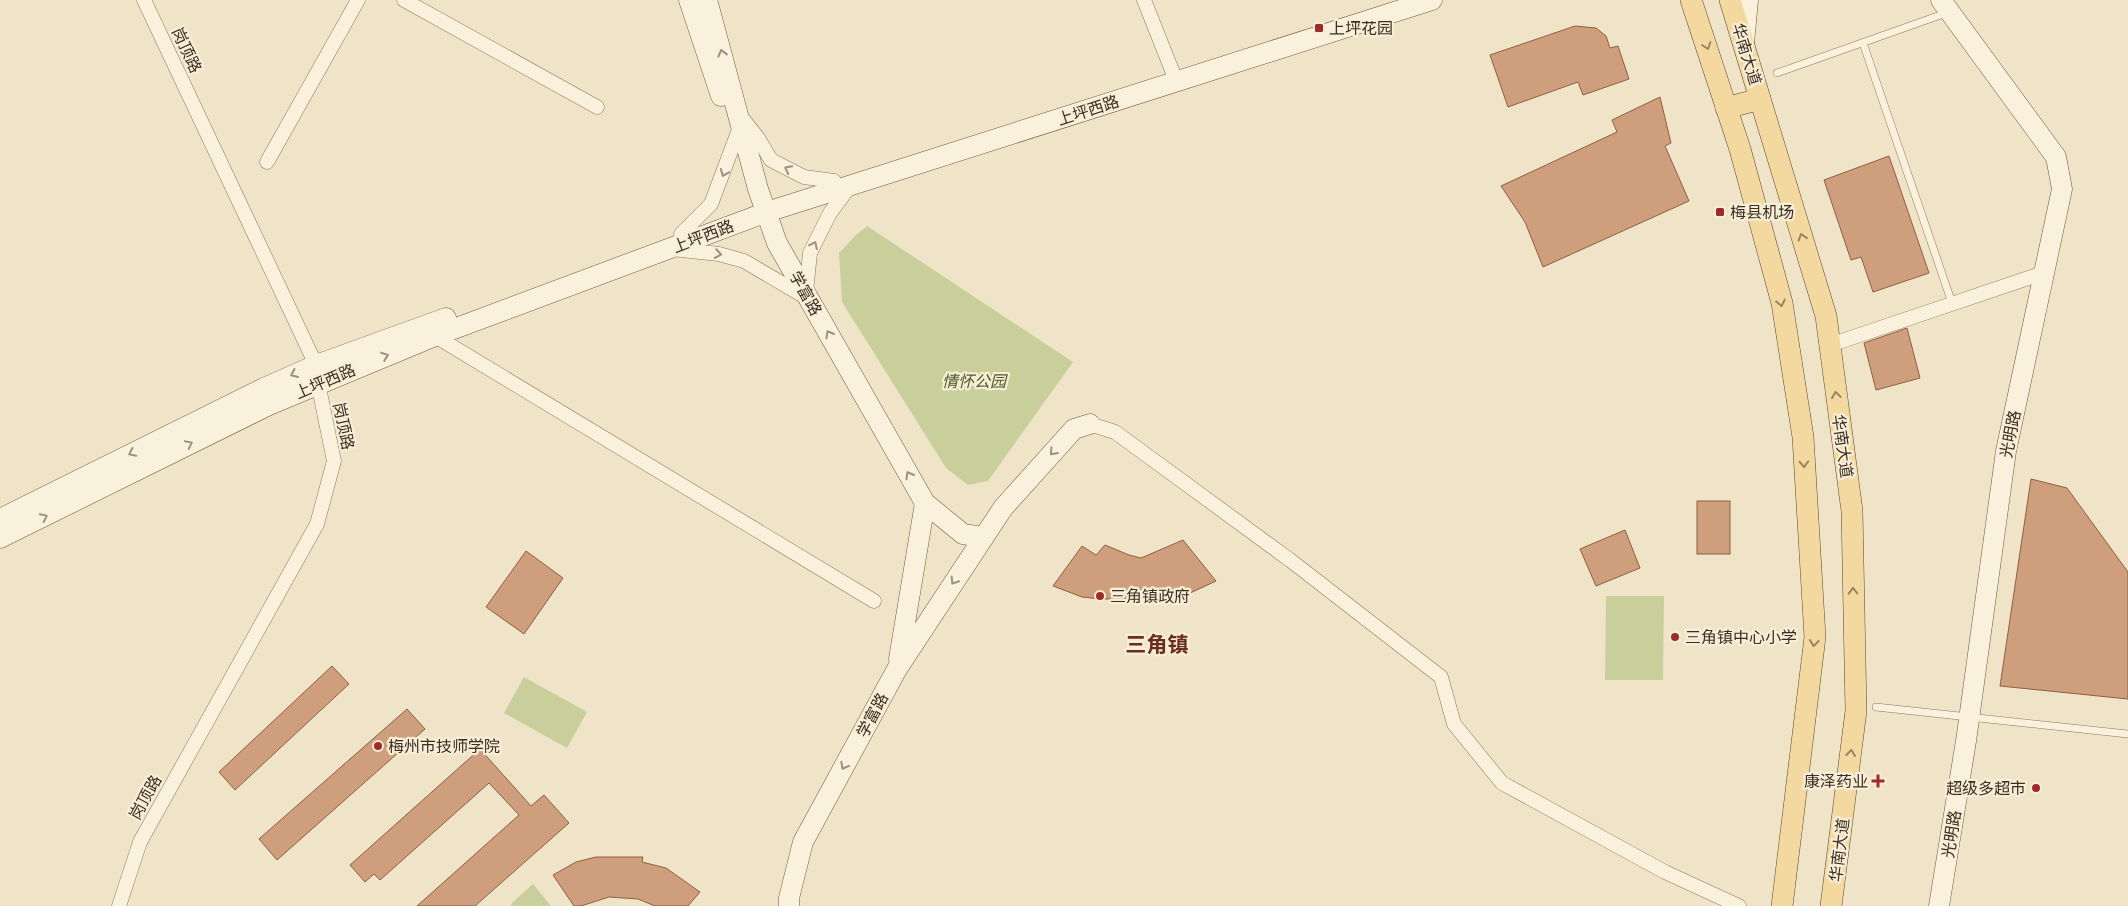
<svg xmlns="http://www.w3.org/2000/svg" width="2128" height="906" font-family="Merriweather,'Noto Sans SC',serif">
	<rect width="100%" height="100%" fill="#f0e4c8"/>
	<g fill="#c9cf9b">
		<polygon points="867,226 1073,362 988,481 968,485 946,468 842,302 839,253 855,236"/>
		<polygon points="1606,596 1664,596 1663,680 1605,680"/>
		<polygon points="524,677 587,712 567,748 504,713"/>
		<polygon points="533,884 551,906 511,906 512,903"/>
	</g>
	<g fill="#cf9f7d" stroke="#8d5f41">
		<polygon points="1575,26 1596,28 1606,36 1610,48 1618,46 1629,79 1583,95 1578,82 1508,107 1490,55"/>
		<polygon points="1660,97 1671,143 1665,146 1689,201 1543,267 1525,222 1501,186 1617,132 1612,120"/>
		<polygon points="1889,156 1929,273 1873,292 1861,257 1851,260 1824,180"/>
		<polygon points="1907,328 1920,378 1876,390 1864,343"/>
		<polygon points="2031,479 2067,488 2128,572 2128,699 2000,686"/>
		<rect x="1697" y="501" width="33" height="53"/>
		<polygon points="1625,530 1640,568 1596,586 1580,549"/>
		<polygon points="1183,540 1216,581 1188,594 1158,599 1101,599 1082,597 1053,586 1082,546 1096,555 1105,545 1129,555 1141,558"/>
		<polygon points="526,551 563,578 524,634 486,607"/>
		<polygon points="332,666 349,684 235,790 219,772"/>
		<polygon points="407,709 425,729 277,860 259,839"/>
		<polygon points="480,749 531,806 544,795 569,823 475,906 417,906 519,815 489,783 380,880 374,874 365,882 350,865"/>
		<polygon points="596,857 643,857 642,862 666,868 700,892 688,906 655,906 638,899 609,897 581,906 574,906 553,875 576,862"/>
	</g>
	<g fill="none" stroke-linecap="round" stroke-linejoin="round">
		<defs>
			<g id="lane">
				<polyline points="1863,43 1952,303"/>
				<polyline points="1777,73 1949,12"/>
				<polyline points="1876,707 2128,734"/>
			</g>
			<g id="street">
				<polyline points="404,0 597,107"/>
				<polyline points="1144,0 1173,73"/>
				<polyline points="742,118 758,138 771,160 804,177 834,181"/>
				<polyline points="267,162 358,0"/>
				<polyline points="681,234 711,204 740,127"/>
				<polyline points="672,249 719,254 744,261 807,298"/>
				<polyline points="806,292 810,253 830,213 850,186"/>
				<polyline points="435,336 874,601"/>
				<polyline points="1830,345 2043,273"/>
				<polyline points="1090,424 1115,432 1290,560 1441,677 1454,724 1502,783 1665,872 1739,906"/>
				<polyline points="119,906 140,842 317,524 334,461 318,383 316,365 144,0"/>
			</g>
			<g id="secondary">
				<polyline points="689,0 721,96"/>
				<polyline points="707,0 758,189 777,243 925,503 963,534 983,537"/>
				<polyline points="1744,43 1748,0"/>
				<polyline points="0,519 264,388 316,365 446,318"/>
				<polyline points="0,538 269,405 435,336 767,212 1432,0"/>
				<polyline points="899,659 925,503"/>
				<polyline points="789,906 789,898 803,842 897,669 1003,508 1074,429 1090,424"/>
				<polyline points="1939,906 1966,741 2006,451 2062,189 2056,157 1941,0"/>
			</g>
			<g id="primary">
				<polyline points="1691,0 1740,149 1782,303 1803,437 1815,637 1782,906"/>
				<polyline points="1730,0 1826,316 1852,511 1856,711 1831,906"/>
				<polyline points="1726,108 1760,99"/>
			</g>
		</defs>
		<use href="#lane" stroke="#8d765c" stroke-width="8"/>
		<use href="#street" stroke="#8d765c" stroke-width="15"/>
		<use href="#secondary" stroke="#6f573f" stroke-width="21"/>
		<use href="#primary" stroke="#5b4430" stroke-width="22"/>
		<use href="#lane" stroke="#faf1dc" stroke-width="7"/>
		<use href="#street" stroke="#faf1dc" stroke-width="14"/>
		<use href="#secondary" stroke="#faf1dc" stroke-width="20"/>
		<use href="#primary" stroke="#f3d9a0" stroke-width="21"/>
	</g>
	<defs><path id="oneway-chevron" d="M-2-3.5L2.5 0L-2 3.5" fill="none" stroke-width="1.6" stroke-linecap="round" stroke-linejoin="round" transform="scale(1.25)"/></defs>
	<g stroke="#988460">
		<use href="#oneway-chevron" transform="translate(1707 46) rotate(72)"/>
		<use href="#oneway-chevron" transform="translate(1802 237) rotate(-107)"/>
		<use href="#oneway-chevron" transform="translate(1781 303) rotate(78)"/>
		<use href="#oneway-chevron" transform="translate(1836 395) rotate(-98)"/>
		<use href="#oneway-chevron" transform="translate(1804 464) rotate(87)"/>
		<use href="#oneway-chevron" transform="translate(1853 591) rotate(-91)"/>
		<use href="#oneway-chevron" transform="translate(1814 643) rotate(96)"/>
		<use href="#oneway-chevron" transform="translate(1851 753) rotate(-83)"/>
	</g>
	<g stroke="#9c907e">
		<use href="#oneway-chevron" transform="translate(722 53) rotate(-104)"/>
		<use href="#oneway-chevron" transform="translate(788 169) rotate(-153)"/>
		<use href="#oneway-chevron" transform="translate(724 173) rotate(112)"/>
		<use href="#oneway-chevron" transform="translate(814 245) rotate(-64)"/>
		<use href="#oneway-chevron" transform="translate(718 254) rotate(10)"/>
		<use href="#oneway-chevron" transform="translate(829 334) rotate(-120)"/>
		<use href="#oneway-chevron" transform="translate(385 356) rotate(-21)"/>
		<use href="#oneway-chevron" transform="translate(294 374) rotate(156)"/>
		<use href="#oneway-chevron" transform="translate(189 444) rotate(-26)"/>
		<use href="#oneway-chevron" transform="translate(1053 452) rotate(132)"/>
		<use href="#oneway-chevron" transform="translate(132 453) rotate(154)"/>
		<use href="#oneway-chevron" transform="translate(909 475) rotate(-120)"/>
		<use href="#oneway-chevron" transform="translate(44 517) rotate(-26)"/>
		<use href="#oneway-chevron" transform="translate(954 581) rotate(123)"/>
		<use href="#oneway-chevron" transform="translate(844 766) rotate(118)"/>
	</g>
	<g fill="#9e2a2b" stroke="#f7eed8" stroke-width="2">
		<rect x="1314" y="23" width="10" height="10" rx="2.5"/>
		<rect x="1715" y="207" width="10" height="10" rx="2.5"/>
		<circle cx="1100" cy="596" r="5"/>
		<circle cx="1675" cy="637" r="5"/>
		<circle cx="378" cy="746" r="5"/>
		<path d="M1875.5 773.5h5v5h5v5h-5v5h-5v-5h-5v-5h5z"/>
		<circle cx="2036" cy="788" r="5"/>
	</g>
	<g text-anchor="middle" dominant-baseline="central" stroke-width="4.5" stroke-linejoin="round" paint-order="stroke">
		<g font-size="16" fill="#3d2e20" stroke="#f7eed8" text-anchor="start">
			<text x="1329" y="28">上坪花园</text>
			<text x="1730" y="212">梅县机场</text>
			<text x="1110" y="596">三角镇政府</text>
			<text x="1685" y="637">三角镇中心小学</text>
			<text x="388" y="746">梅州市技师学院</text>
			<text x="1868" y="781" text-anchor="end">康泽药业</text>
			<text x="2026" y="788" text-anchor="end">超级多超市</text>
		</g>
		<g font-size="16" fill="#3d2e20" stroke="#f7eed8">
			<text transform="translate(187 50) rotate(65)">岗顶路</text>
			<text transform="translate(1747 54) rotate(73)">华南大道</text>
			<text transform="translate(1088 110) rotate(-18)">上坪西路</text>
			<text transform="translate(703 236) rotate(-21)">上坪西路</text>
			<text transform="translate(806 293) rotate(61)">学富路</text>
			<text transform="translate(325 381) rotate(-23)">上坪西路</text>
			<text transform="translate(344 426) rotate(78)">岗顶路</text>
			<text transform="translate(2010 434) rotate(-79)">光明路</text>
			<text transform="translate(1843 446) rotate(82)">华南大道</text>
			<text transform="translate(872 715) rotate(-62)">学富路</text>
			<text transform="translate(145 797) rotate(-61)">岗顶路</text>
			<text transform="translate(1951 834) rotate(-81)">光明路</text>
			<text transform="translate(1839 850) rotate(-83)">华南大道</text>
		</g>
		<g font-size="16" font-style="italic" fill="#4d5a26" stroke="#f7eed8">
			<text x="974" y="381">情怀公园</text>
		</g>
		<g font-size="21" font-weight="bold" fill="#6b2e1e" stroke="#f7eed8">
			<text x="1157" y="644">三角镇</text>
		</g>
	</g>
</svg>
